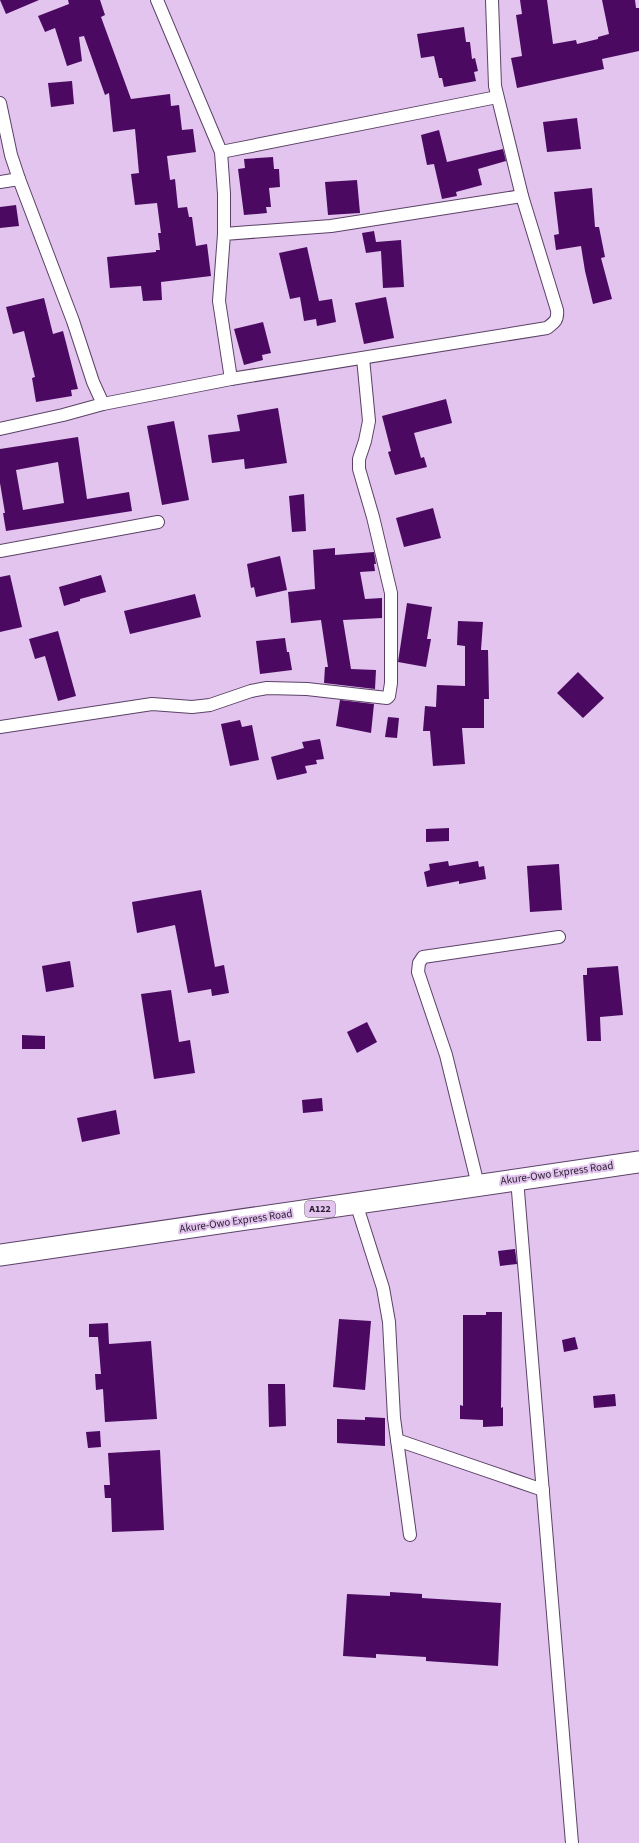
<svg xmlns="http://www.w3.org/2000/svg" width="639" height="1843" font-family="'Source Sans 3',sans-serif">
	<rect width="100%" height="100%" fill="#e2c4ee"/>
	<g fill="#4b0961" fill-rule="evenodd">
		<polygon points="0,0 39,0 6,14"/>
		<polygon points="68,0 100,0 105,15 101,17 131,99 170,94 171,106 179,105 182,130 193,129 196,152 167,156 170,180 175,179 178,208 187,207 189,217 192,217 196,246 207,244 211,276 161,282 162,300 143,301 141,286 110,288 107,257 156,252 156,250 160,250 158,233 161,233 157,203 135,205 131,174 139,173 135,129 113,132 109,93 105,95 84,36 79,37 82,61 67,66 55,28 45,32 38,16 69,4"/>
		<polygon points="520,0 547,0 553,44 576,40 577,44 598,39 598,37 609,34 602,0 635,0 636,8 639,8 639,51 602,59 604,69 517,88 511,58 522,56 516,15 522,14"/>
		<polygon points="464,27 466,42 470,42 472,59 475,58 478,71 474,72 476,81 444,87 442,78 439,78 434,56 421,58 417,34"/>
		<polygon points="72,81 74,104 51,107 48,83"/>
		<polygon points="577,118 581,149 547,152 543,122"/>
		<polygon points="439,130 447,162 503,149 506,161 478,169 482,185 456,192 457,196 442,199 434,164 427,165 421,135"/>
		<polygon points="273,157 274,169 279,169 280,187 269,188 271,207 266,207 267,213 244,215 238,169 245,168 244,159"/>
		<polygon points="357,180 360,213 328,215 325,182"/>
		<polygon points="592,188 595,227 599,227 605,257 601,258 612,299 593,304 585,271 581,246 556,250 554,235 559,234 554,192"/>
		<polygon points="16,205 19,226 0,228 0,207"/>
		<polygon points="374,231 376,242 401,240 404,287 383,288 381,251 366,253 362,233"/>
		<polygon points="307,247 319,301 332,299 336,322 317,326 316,319 304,321 300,297 290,299 279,253"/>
		<polygon points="386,297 394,338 364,344 355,303"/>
		<polygon points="44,298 53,334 63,331 78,389 71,390 72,396 36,402 32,378 35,377 24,331 13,334 6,307"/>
		<polygon points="263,322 271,353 262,355 263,360 244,365 234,329"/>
		<polygon points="446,399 452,423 414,433 421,458 424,457 427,467 395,475 388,452 391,451 382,416"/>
		<polygon points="278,408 287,463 245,469 244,459 212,463 208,435 240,431 237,415"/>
		<polygon points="174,421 189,500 162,505 147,426"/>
		<path d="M78,437L87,499L129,492L132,511L6,531L3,513H5L0,483V449ZM58,462L64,503L23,510L16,470Z"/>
		<polygon points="304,494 306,531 292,532 289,496"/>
		<polygon points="433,508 441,538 404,547 396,518"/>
		<polygon points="335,548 335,555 374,552 376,564 374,564 375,571 360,572 365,599 382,598 382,618 343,620 351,669 376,670 375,689 324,683 325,667 328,667 321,620 291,623 288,592 315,589 313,550"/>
		<polygon points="280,556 287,590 256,597 254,587 251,588 247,564"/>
		<polygon points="10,575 22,627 0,632 0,577"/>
		<polygon points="101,575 106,592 80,599 80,601 64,606 59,587"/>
		<polygon points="195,594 201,617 130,634 124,611"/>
		<polygon points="407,603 432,607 427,639 431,639 426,667 398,662"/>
		<polygon points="458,621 483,622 481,650 488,650 489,699 484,699 484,728 462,728 465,764 433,766 430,731 423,731 425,706 436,707 437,685 465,686 465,646 457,645"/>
		<polygon points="58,631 76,696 58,701 45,656 35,659 29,639"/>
		<polygon points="285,638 287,652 289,652 292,670 260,674 256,641"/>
		<polygon points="578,672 604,698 583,718 557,693"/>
		<polygon points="340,700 374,704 371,733 336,726"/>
		<polygon points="388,717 399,718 397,738 385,737"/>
		<polygon points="240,720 242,727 252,725 259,760 230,766 221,724"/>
		<polygon points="320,739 324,759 316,760 317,764 305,766 307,773 277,780 271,757 304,748 302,742"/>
		<polygon points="449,828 449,841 426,842 426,829"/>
		<polygon points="448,861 449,866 478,861 479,867 484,866 486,879 459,884 459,881 427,887 424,872 430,870 429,864"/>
		<polygon points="559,864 562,910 530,912 527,866"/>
		<polygon points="201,890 215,967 224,965 229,993 212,996 211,989 188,993 175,925 137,933 132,902"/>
		<polygon points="70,961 74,987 46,992 42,966"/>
		<polygon points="618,966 623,1015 600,1017 601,1041 587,1041 583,975 587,975 587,968"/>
		<polygon points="171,990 179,1042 190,1040 195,1073 154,1079 141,994"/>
		<polygon points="367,1022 377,1042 357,1053 347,1032"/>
		<polygon points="22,1035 45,1036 45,1049 22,1049"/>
		<polygon points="322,1098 323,1111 303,1113 302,1100"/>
		<polygon points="116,1110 120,1134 82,1142 77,1118"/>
		<polygon points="515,1249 517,1264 500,1266 498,1251"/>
		<polygon points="486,1312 502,1312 501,1408 503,1407 503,1426 483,1427 483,1420 460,1419 460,1405 463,1406 463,1315 486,1315"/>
		<polygon points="339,1319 371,1321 365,1390 333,1387"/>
		<polygon points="108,1323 109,1344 151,1341 157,1419 105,1422 103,1389 96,1390 95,1374 101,1374 98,1337 89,1337 89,1324"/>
		<polygon points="575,1337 578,1349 564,1352 562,1340"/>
		<polygon points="268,1384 285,1384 286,1426 269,1427"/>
		<polygon points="615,1394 616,1406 594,1408 593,1396"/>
		<polygon points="365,1417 385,1418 385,1446 337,1443 337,1419 365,1420"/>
		<polygon points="100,1431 101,1447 88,1448 86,1432"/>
		<polygon points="160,1450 164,1530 112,1532 111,1498 105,1498 104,1485 110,1485 108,1453"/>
		<polygon points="390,1592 422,1594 422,1598 501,1603 498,1666 426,1661 426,1657 376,1654 376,1658 343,1656 347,1594 390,1596"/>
	</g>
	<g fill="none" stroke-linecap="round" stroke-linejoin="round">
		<defs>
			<g id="street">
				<polyline points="157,0 221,152 224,194 224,234"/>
				<polyline points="0,103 11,155 19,179 73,321 93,382 103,404"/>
				<polyline points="221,152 497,97"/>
				<polyline points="0,182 19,179"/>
				<polyline points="231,379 219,301 224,234 331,226 522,196"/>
				<path d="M0,429L63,415L103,404L231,379L547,328C555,322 558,320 557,310L522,196L495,86L492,0"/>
				<polyline points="0,551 158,522"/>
				<polyline points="0,727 152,704 192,707 210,705 251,691 267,688 307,689 387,698 389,696 391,683 391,593 373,517 359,469 359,459 365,441 369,421 363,358"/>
				<polyline points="517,1179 572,1843"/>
				<polyline points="478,1185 446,1055 418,972 419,963 423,957 559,937"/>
				<polyline points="356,1203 383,1288 389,1322 394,1418 410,1535"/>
				<polyline points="397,1440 543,1490"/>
			</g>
			<polyline id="highway" points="0,1255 639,1162"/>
		</defs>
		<use href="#street" stroke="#5b4266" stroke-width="14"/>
		<use href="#highway" stroke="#5b4266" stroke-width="23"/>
		<use href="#street" stroke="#fff" stroke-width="12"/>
		<use href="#highway" stroke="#fff" stroke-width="21"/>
	</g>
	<g text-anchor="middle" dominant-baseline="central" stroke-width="4" stroke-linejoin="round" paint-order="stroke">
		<rect fill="#e2c4ee" stroke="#604f67" stroke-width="1" x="305" y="1201" width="30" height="16" rx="3"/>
		<g font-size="10" font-weight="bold" fill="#281d2d">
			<text x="320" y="1209">A122</text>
		</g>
		<g font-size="11" fill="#281d2d" stroke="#e2c4ee">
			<text transform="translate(557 1173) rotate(-8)">Akure-Owo Express Road</text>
			<text transform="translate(236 1221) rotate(-8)">Akure-Owo Express Road</text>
		</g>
	</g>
</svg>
